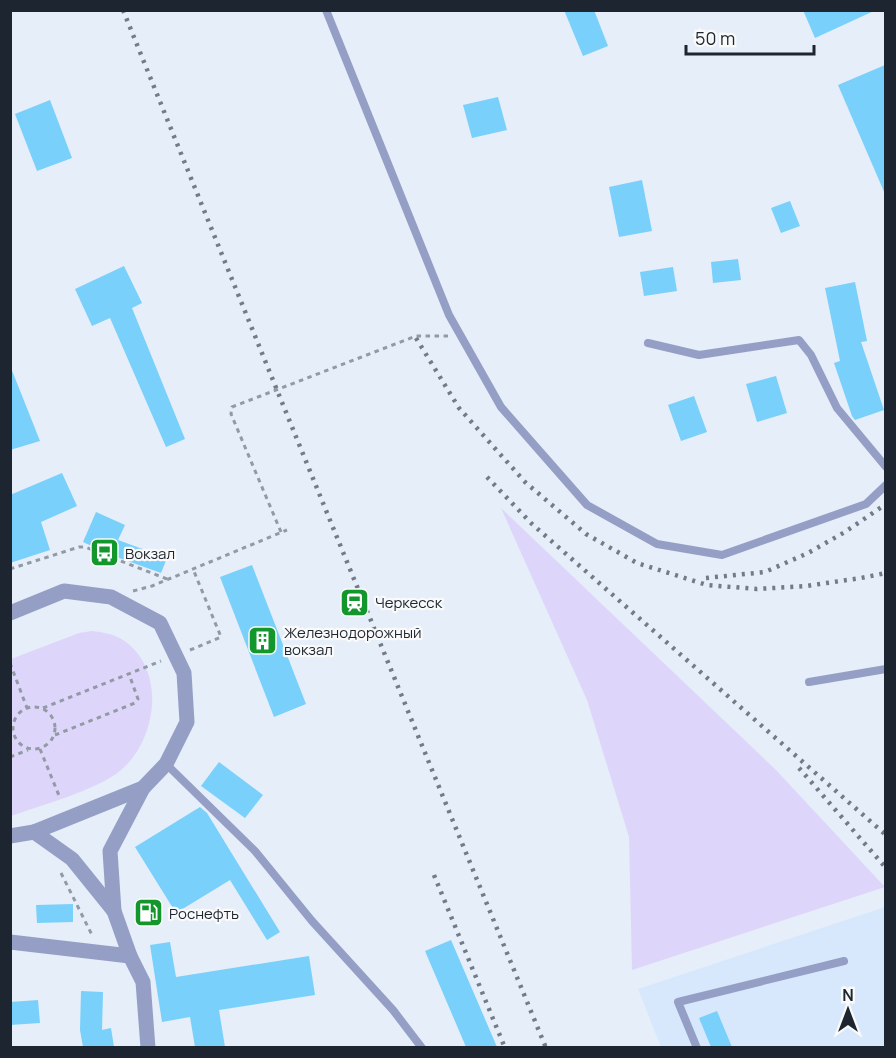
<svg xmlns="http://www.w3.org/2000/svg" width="896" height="1058" font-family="Manrope,sans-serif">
	<rect width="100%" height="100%" fill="#e5eef9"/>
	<polygon fill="#d7e8fd" points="885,907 885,1047 661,1047 638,989"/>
	<g fill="#ded6fa">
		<polygon points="501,508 776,770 885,887 632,970 629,837 587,700"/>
		<path d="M92,631C102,632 114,634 123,640C167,669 157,740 121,770C98,790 41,805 11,816V659L79,633Z"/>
	</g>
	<g fill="#79d0fa">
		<polygon points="564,10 594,10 608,46 583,56"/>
		<polygon points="803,10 876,10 815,38"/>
		<polygon points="885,65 885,194 838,85"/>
		<polygon points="498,97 507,130 472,138 463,105"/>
		<polygon points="50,100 72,158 37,171 15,114"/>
		<polygon points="642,180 652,231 619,237 609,187"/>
		<polygon points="790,201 800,226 781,233 771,208"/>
		<polygon points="738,259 741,280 713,283 711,262"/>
		<polygon points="124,266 142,303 132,308 185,439 166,447 110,318 92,326 75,289"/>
		<polygon points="673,267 677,291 644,296 640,272"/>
		<polygon points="855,282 867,341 861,342 884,410 855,420 852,416 834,363 840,361 825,288"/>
		<polygon points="11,368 40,441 10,450 10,369"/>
		<polygon points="776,376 787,413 757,422 746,384"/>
		<polygon points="694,396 707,432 681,441 668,405"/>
		<polygon points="62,473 77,506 41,522 50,550 10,563 10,495"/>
		<polygon points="96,512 125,525 118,540 167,558 161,573 111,555 83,542"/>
		<polygon points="252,565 306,704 274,717 220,577"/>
		<polygon points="219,762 263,795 245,818 201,786"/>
		<polygon points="200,807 207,813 280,932 267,940 230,880 176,913 135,847"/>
		<polygon points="73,904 73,922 37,923 36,905"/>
		<polygon points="451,940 497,1047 466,1047 425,951"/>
		<polygon points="170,942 176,977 309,956 315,995 219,1010 225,1047 195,1047 190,1017 162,1022 150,945"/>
		<polygon points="81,991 103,992 102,1030 111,1028 114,1047 83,1047 80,1030"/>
		<polygon points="38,1000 40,1023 10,1025 10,1002"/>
		<polygon points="717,1011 732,1047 711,1047 699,1018"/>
	</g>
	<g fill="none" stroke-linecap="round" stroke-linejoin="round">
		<g stroke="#929ba5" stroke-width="3" stroke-dasharray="4.5 4.5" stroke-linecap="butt">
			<polyline points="281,532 231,414 232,407 416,336 448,336"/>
			<polyline points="10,569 79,547 85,547 167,579"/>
			<polyline points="133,591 152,586 287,530"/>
			<polyline points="190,650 221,637 193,569"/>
			<polyline points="10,663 27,708"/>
			<circle cx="34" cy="728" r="21"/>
			<polyline points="43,708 161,661"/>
			<polyline points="55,735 135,703 138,699 129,674"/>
			<polyline points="40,749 60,798"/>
			<polyline points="10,757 28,750"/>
			<polyline points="61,873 93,937"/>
		</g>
		<g stroke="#959fc6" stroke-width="8">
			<polyline points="326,10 449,315 501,407 587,505 657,544 722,555 866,504 886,485"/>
			<polyline points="648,343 699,355 799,340 811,355 837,408 886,467"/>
			<polyline points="809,682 886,669"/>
			<polyline points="166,764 255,851 312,921 393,1010 422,1048"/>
			<polyline points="697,1048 678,1002 844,961"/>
		</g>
		<polyline stroke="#959fc6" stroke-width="15" points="10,942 130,956"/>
		<g stroke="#959fc6" stroke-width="15">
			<polyline points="10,613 64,591 111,597 160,623 184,673 187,722 166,764 143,788 34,832 10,836"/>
			<polyline points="143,788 110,851 114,911 130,956 143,982 148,1048"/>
			<polyline points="34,832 72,859 114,911"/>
		</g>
		<g stroke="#727b86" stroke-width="4.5" stroke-dasharray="3 6" stroke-linecap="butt">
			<path d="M123,10C263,357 404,702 546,1048"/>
			<polyline points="416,338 459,408 525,482 586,534 637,563 707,585 757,589 806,586 861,578 886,573"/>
			<polyline points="487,477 532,524 886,835"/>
			<polyline points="706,578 765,572 808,553 845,532 886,504"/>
			<polyline points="799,768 886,868"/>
			<polyline points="434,875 505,1048"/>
		</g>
	</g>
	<defs>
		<symbol id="bus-square" viewBox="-11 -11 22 22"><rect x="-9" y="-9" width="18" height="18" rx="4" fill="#13972c" stroke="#fafafa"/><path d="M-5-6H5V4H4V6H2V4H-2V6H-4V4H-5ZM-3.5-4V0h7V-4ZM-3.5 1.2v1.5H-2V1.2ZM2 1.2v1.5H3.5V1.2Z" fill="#fff"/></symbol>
		<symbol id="station-square" viewBox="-11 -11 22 22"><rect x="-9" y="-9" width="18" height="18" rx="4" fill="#13972c" stroke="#fafafa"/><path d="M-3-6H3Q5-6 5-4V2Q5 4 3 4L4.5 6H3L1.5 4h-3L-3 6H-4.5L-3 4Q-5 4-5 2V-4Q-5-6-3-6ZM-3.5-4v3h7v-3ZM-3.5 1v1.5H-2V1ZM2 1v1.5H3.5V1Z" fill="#fff"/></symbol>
		<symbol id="building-square" viewBox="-11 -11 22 22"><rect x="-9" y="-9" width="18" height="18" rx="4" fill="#13972c" stroke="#fafafa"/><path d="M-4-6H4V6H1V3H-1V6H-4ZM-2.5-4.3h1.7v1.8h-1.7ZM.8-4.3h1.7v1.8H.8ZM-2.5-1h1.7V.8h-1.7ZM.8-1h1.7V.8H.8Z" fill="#fff"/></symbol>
		<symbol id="fuel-square" viewBox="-11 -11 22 22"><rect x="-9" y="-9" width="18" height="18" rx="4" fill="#13972c" stroke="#fafafa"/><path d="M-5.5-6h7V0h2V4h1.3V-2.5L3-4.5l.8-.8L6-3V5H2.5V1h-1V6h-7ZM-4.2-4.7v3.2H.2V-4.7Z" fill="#fff"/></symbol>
	</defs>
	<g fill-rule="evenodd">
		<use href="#bus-square" x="88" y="536" width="33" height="33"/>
		<use href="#station-square" x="338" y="586" width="33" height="33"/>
		<use href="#building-square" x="246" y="624" width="33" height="33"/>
		<use href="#fuel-square" x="132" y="896" width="33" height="33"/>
	</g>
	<g text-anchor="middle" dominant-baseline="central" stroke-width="4.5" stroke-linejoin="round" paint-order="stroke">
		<g font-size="15" fill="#1d2630" stroke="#fafafa" text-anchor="start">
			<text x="125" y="553">Вокзал</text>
			<text x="375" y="602">Черкесск</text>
			<text x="284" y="632">Железнодорожный<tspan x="284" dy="17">вокзал</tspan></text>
			<text x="169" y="913">Роснефть</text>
		</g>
	</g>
	<rect width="896" height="1058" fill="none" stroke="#1d2630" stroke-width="24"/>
	<g transform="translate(848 1010)" stroke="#fafafa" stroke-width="4.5" paint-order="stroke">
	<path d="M0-4.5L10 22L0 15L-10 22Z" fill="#1d2630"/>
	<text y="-9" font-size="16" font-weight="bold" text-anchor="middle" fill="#1d2630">N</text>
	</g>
	<path d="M686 45v9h128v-9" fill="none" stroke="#1d2630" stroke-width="3"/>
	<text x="695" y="45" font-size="18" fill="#1d2630" stroke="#fafafa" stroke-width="4.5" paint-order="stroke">50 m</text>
</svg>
